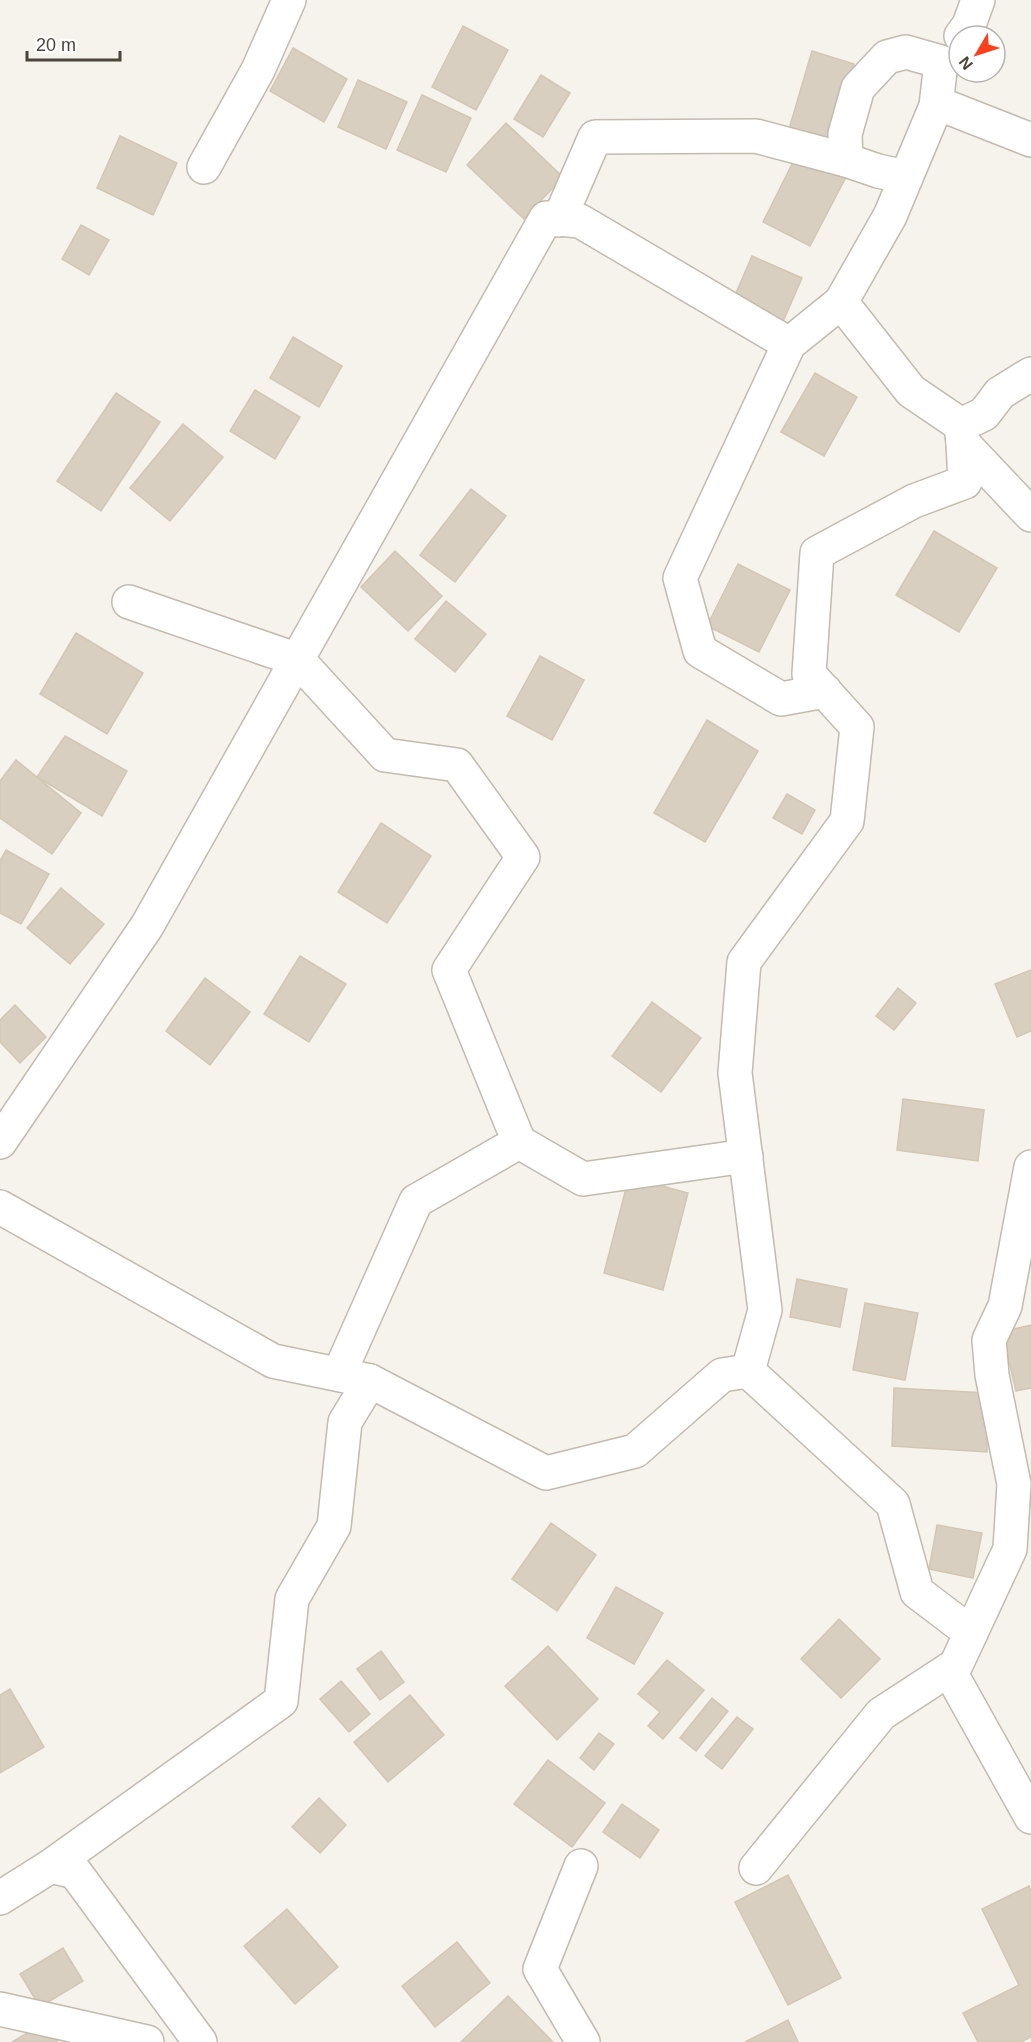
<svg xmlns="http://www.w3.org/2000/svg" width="1031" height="2042" font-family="Arial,sans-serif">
	<rect width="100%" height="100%" fill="#f6f3ec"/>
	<g fill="#d8cfc1" stroke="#d3c7b4" stroke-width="1.5">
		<polygon points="463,26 508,50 476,110 432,87"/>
		<polygon points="293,48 347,79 324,122 270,91"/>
		<polygon points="812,51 854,64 832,141 789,129"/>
		<polygon points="541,75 570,93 543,137 514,119"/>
		<polygon points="358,80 407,102 386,149 338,127"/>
		<polygon points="422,95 471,118 446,172 397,150"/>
		<polygon points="506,123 563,177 524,219 467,165"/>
		<polygon points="120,136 177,163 153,215 97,188"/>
		<polygon points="798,152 846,177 810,246 763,222"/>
		<polygon points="81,225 109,240 89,275 62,259"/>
		<polygon points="752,256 802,278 782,324 732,302"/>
		<polygon points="293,337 342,366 319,407 270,378"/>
		<polygon points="815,373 857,397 824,456 781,432"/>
		<polygon points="255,390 300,417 275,459 230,431"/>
		<polygon points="116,393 160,422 101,511 57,481"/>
		<polygon points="183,424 223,457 170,521 130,488"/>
		<polygon points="471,489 506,516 455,582 420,555"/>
		<polygon points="934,531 997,568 959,632 896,595"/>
		<polygon points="395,551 442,596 408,631 361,587"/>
		<polygon points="738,564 790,590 759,652 707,626"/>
		<polygon points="446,601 486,634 455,672 415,639"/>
		<polygon points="76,633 143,673 107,734 40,694"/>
		<polygon points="540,656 584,680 552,740 507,716"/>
		<polygon points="707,720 758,751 705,842 654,813"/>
		<polygon points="65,736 127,771 102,816 37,777"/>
		<polygon points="16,760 81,813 52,854 0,818 0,781"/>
		<polygon points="787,794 815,810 802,834 773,818"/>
		<polygon points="381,823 431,856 387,923 338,892"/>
		<polygon points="6,850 49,874 21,924 0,913 0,861"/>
		<polygon points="61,888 104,924 70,964 27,928"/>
		<polygon points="300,956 346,984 309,1042 264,1014"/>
		<polygon points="1031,970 1031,1031 1017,1037 995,984"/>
		<polygon points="205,978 250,1012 210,1065 166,1031"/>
		<polygon points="898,988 916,1003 894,1030 876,1016"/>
		<polygon points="652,1002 701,1038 661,1092 612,1056"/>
		<polygon points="15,1005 46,1037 20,1063 0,1042 0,1020"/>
		<polygon points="903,1099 984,1110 978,1161 897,1150"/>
		<polygon points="629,1177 688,1193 663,1290 604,1273"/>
		<polygon points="797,1279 847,1289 840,1327 790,1317"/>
		<polygon points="865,1303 918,1313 905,1380 853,1370"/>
		<polygon points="1031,1325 1031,1388 1016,1391 1002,1332"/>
		<polygon points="894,1388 988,1393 987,1452 892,1446"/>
		<polygon points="551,1523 596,1555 557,1611 512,1579"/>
		<polygon points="937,1525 982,1533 973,1578 929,1569"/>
		<polygon points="616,1587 663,1613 634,1664 587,1638"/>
		<polygon points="839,1619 880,1659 841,1698 801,1659"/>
		<polygon points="548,1646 598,1699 557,1740 505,1686"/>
		<polygon points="381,1651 404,1682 380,1700 357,1669"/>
		<polygon points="667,1660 704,1690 663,1739 648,1726 660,1712 638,1694"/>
		<polygon points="341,1681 370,1714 349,1732 320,1699"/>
		<polygon points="10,1689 44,1747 0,1773 0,1695"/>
		<polygon points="410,1695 444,1735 388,1782 354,1742"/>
		<polygon points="712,1698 728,1711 696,1751 680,1738"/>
		<polygon points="737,1717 753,1729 722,1769 705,1756"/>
		<polygon points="599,1733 614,1744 594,1770 580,1758"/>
		<polygon points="548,1760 605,1803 572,1847 514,1804"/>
		<polygon points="319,1798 346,1825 320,1853 292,1827"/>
		<polygon points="622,1804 659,1830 640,1858 603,1832"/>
		<polygon points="788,1875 841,1978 788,2005 735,1902"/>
		<polygon points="1029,1886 1031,1891 1031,2037 1021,2042 978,2042 963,2013 1019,1985 982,1909"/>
		<polygon points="287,1909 338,1967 295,2004 244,1946"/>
		<polygon points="457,1942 490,1983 435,2027 402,1986"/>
		<polygon points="63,1948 83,1981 40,2007 20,1974"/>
		<polygon points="508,1996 553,2042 461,2042"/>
		<polygon points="788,2020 798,2042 745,2042"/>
		<polygon points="46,2022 58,2042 12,2042"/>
	</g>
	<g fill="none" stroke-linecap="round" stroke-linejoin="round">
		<defs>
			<g id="minor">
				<polyline points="961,36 969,25 978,0"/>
				<polyline points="204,167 258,70 289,0"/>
				<polyline points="906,177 878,171 846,160 845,134 858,88 887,57 906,52 941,62 936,106"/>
				<polyline points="559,220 595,137 756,136 846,160"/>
				<polyline points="1031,374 1000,393 984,414 961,425 963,443 1031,515"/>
				<polyline points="961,425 911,391 841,302 890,216 936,106 947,107 1031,140"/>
				<polyline points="963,443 965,482 914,501 817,553 809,674 857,727 847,821 744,962 735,1073 765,1310 748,1371 893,1504 917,1592 971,1633"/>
				<polyline points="129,602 298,660 385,755 457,765 523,857 449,970 519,1142"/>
				<polyline points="825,691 781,699 700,651 680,578 789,344 841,302"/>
				<polyline points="0,1142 147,926 546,218 580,221 789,344"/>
				<polyline points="0,1207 273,1361 370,1381 546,1473 635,1451 722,1375 748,1371"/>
				<polyline points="339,1374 416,1201 519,1142 583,1179 746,1156"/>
				<polyline points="949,1670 1031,1817"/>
				<polyline points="51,1866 75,1872 200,2042"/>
				<polyline points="581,1866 540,1969 583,2042"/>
				<polyline points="756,1868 881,1714 956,1665 1010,1549 1014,1484 992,1375 989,1340 1005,1306 1031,1167"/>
				<polyline points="0,1898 51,1866 281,1701 292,1599 334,1526 345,1422 370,1381"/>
				<polyline points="0,2009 147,2042"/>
			</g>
		</defs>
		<use href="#minor" stroke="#c2bbae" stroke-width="36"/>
		<use href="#minor" stroke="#fff" stroke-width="33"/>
	</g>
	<g transform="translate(977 54) rotate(231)"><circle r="28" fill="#ffffff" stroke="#b7b4b0" stroke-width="1.5"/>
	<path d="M0-4.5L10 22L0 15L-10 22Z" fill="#fc3f1d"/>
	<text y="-9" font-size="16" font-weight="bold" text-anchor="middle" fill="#4b4439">N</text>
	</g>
	<path d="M27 51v9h93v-9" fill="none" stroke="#4b4439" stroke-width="3"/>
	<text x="36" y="51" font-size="18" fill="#4b4439" stroke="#ffffff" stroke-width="4.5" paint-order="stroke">20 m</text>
</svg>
